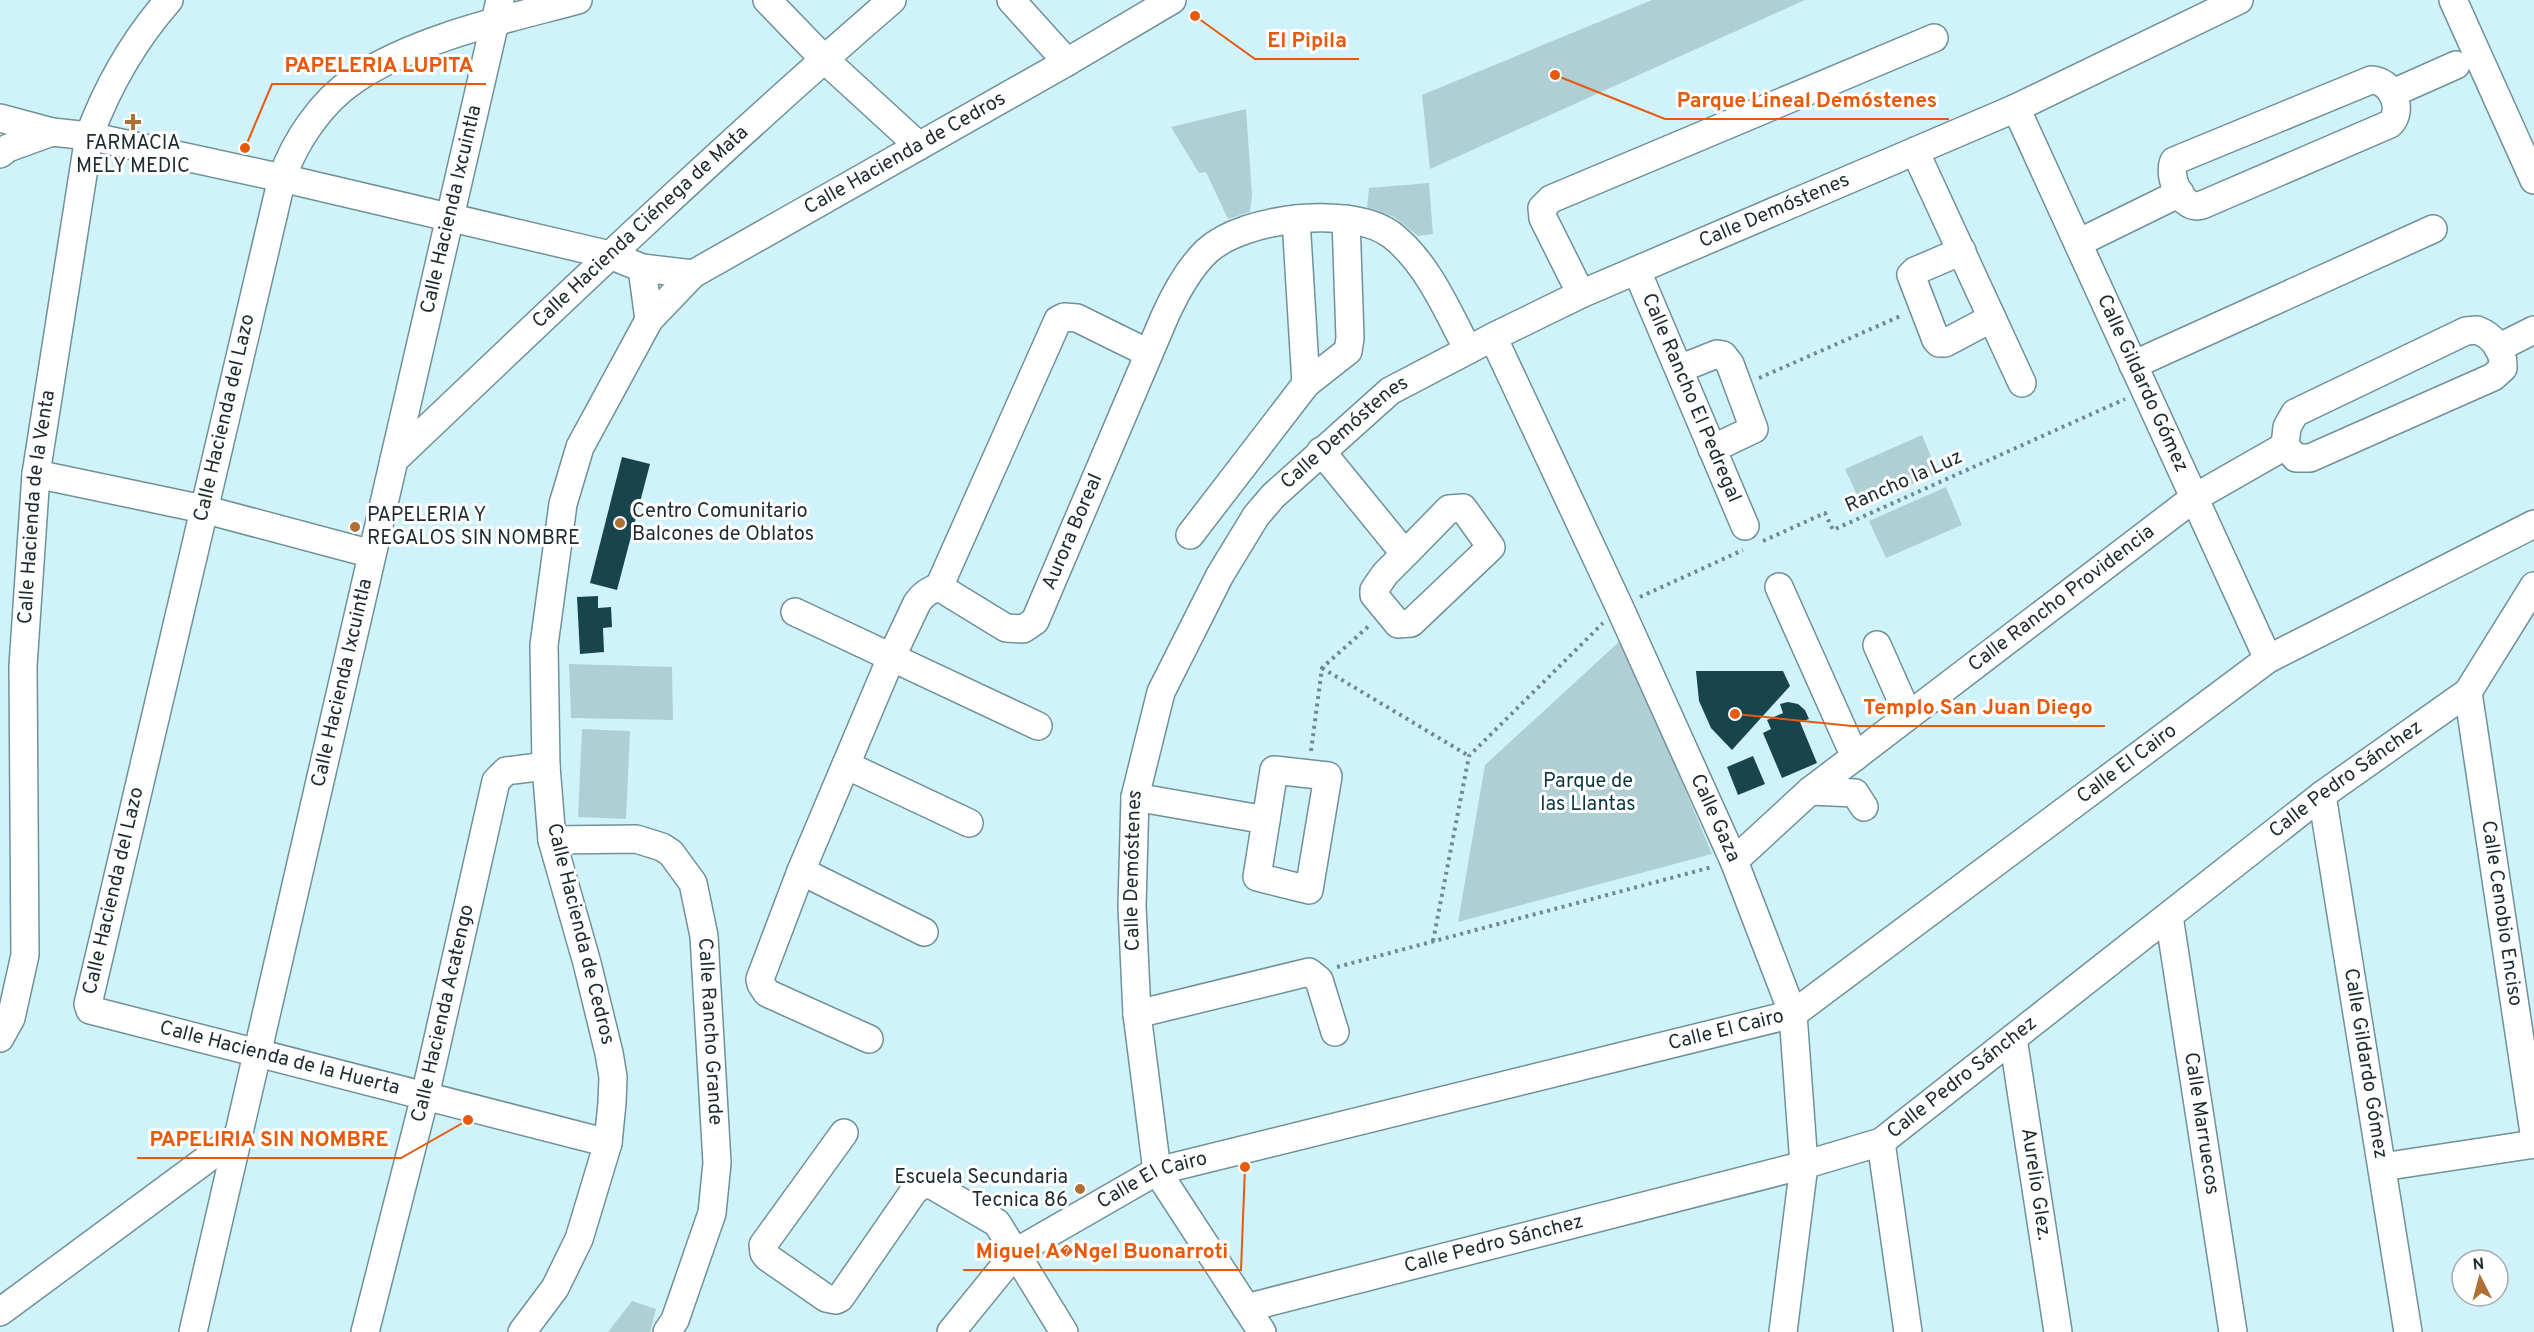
<svg xmlns="http://www.w3.org/2000/svg" width="2534" height="1332" font-family="Overpass,sans-serif">
	<rect width="100%" height="100%" fill="#d0f3fb"/>
	<g fill="#b0cfd5">
		<polygon points="1652,0 1805,0 1430,169 1422,95"/>
		<polygon points="1246,109 1252,195 1250,212 1228,219 1206,172 1199,173 1171,127"/>
		<polygon points="1429,183 1433,234 1418,236 1394,217 1367,207 1369,188"/>
		<polygon points="1922,435 1938,473 1862,506 1845,469"/>
		<polygon points="1946,487 1962,525 1886,558 1869,521"/>
		<polygon points="1622,639 1712,854 1458,922 1485,765"/>
		<polygon points="569,664 672,667 673,720 571,718"/>
		<polygon points="582,729 630,731 626,819 578,817"/>
		<polygon points="632,1301 656,1309 650,1332 608,1332"/>
	</g>
	<g fill="#17444d">
		<polygon points="622,457 650,464 617,590 590,583"/>
		<polygon points="598,596 598,608 611,607 612,627 603,628 604,652 580,654 577,597"/>
		<polygon points="1696,671 1783,671 1790,686 1732,750 1711,728 1699,701"/>
		<polygon points="1788,702 1798,704 1805,710 1809,719 1800,722 1817,763 1782,778 1763,733 1771,729 1767,720 1783,713 1780,704"/>
		<polygon points="1753,756 1765,784 1738,795 1727,767"/>
	</g>
	<g fill="none" stroke-linecap="round" stroke-linejoin="round">
		<defs>
			<g id="minor">
				<path id="s1" d="M578,0C507,19 416,38 354,80C321,102 295,141 282,178L88,1004L90,1010L608,1143"/>
				<polyline points="767,0 824,59 919,146"/>
				<polyline points="1011,0 1067,62"/>
				<polyline points="2453,0 2534,180"/>
				<path d="M2371,80C2391,80 2405,109 2390,124L2202,205C2182,212 2167,176 2174,161Z"/>
				<polyline points="2393,93 2456,65"/>
				<path id="s2" d="M2016,108L2268,659"/>
				<polyline points="0,118 52,132 89,136 282,178 610,255 642,268 693,274"/>
				<polyline points="1915,151 2022,383"/>
				<polyline points="0,154 8,148 52,132"/>
				<polyline points="1296,219 1306,384"/>
				<polyline points="2078,243 2180,193"/>
				<polyline points="1962,251 1915,271 1911,275 1936,340 1939,343 1945,343 1992,318"/>
				<polyline points="642,268 649,320"/>
				<path id="s3" d="M1637,271L1745,526"/>
				<polyline points="1581,294 1543,218 1542,208 1551,199 1934,38"/>
				<path d="M2477,330C2493,336 2504,350 2503,368L2493,377L2310,458H2296L2285,446L2287,427L2295,413L2466,331Z"/>
				<path id="s4" d="M1493,337L1619,606L1734,861L1793,1014L1804,1165L1783,1332"/>
				<polyline points="2498,348 2534,330"/>
				<polyline points="2133,365 2433,229"/>
				<polyline points="1679,369 1717,354 1723,355 1730,364 1754,429 1712,449"/>
				<polyline points="1321,451 1405,554 1385,574 1374,590 1374,595 1398,624 1411,623 1491,547 1463,508 1449,509 1405,554"/>
				<path id="s5" d="M394,460C558,304 721,148 892,0"/>
				<polyline points="36,474 203,509 372,554"/>
				<polyline points="1190,535 1306,384 1348,351 1350,338 1346,219"/>
				<polyline points="939,587 1058,320 1064,317 1077,318 1148,353"/>
				<polyline points="1779,587 1855,757"/>
				<polyline points="795,612 1038,726"/>
				<polyline points="1877,645 1908,715"/>
				<path id="s6" d="M2468,692L2534,1133"/>
				<polyline points="846,765 969,823"/>
				<polygon points="1274,770 1328,776 1309,890 1257,877"/>
				<polyline points="1810,791 1855,793 1864,807"/>
				<path id="s7" d="M2322,795L2408,1332"/>
				<polyline points="1135,797 1266,820"/>
				<path id="s8" d="M552,840L636,839L662,847L671,853L693,883L704,936L717,1163L712,1213L675,1320L667,1332"/>
				<path id="s9" d="M1734,861L1810,791L2194,498L2285,446"/>
				<polyline points="801,871 924,932"/>
				<path id="s10" d="M2169,916L2233,1332"/>
				<polyline points="1137,1014 1309,972 1319,980 1335,1032"/>
				<path id="s11" d="M0,1038L11,1018L25,955L23,666L36,474L89,136C108,85 133,41 169,0"/>
				<path id="s12" d="M2013,1038L2058,1332"/>
				<path id="s13" d="M869,1039L767,993L761,984L760,979L801,871L891,658L917,603C923,594 929,590 939,587L1006,628L1023,629L1035,621L1165,316C1175,294 1190,267 1207,251C1244,217 1353,204 1393,236C1428,264 1448,312 1468,350"/>
				<polyline points="844,1133 763,1245 764,1253 767,1257 826,1298 836,1300 840,1298 914,1191 922,1185 932,1185 997,1223 1064,1332"/>
				<polyline points="1881,1142 1908,1332"/>
				<polyline points="2382,1167 2534,1144"/>
				<path id="s14" d="M1246,1308L1804,1165L1881,1142L2322,795L2468,692L2534,586"/>
				<polyline points="0,1312 238,1136"/>
				<path id="s15" d="M193,1332L500,0"/>
				<path id="s16" d="M365,1332L425,1096L496,781L506,771L546,766"/>
				<path id="s17" d="M522,1332L555,1288L579,1239L608,1143L612,1103L613,1077L609,1053L587,963L552,840L546,766L544,645L563,504L580,447L649,320L693,274L1067,62L1172,0"/>
				<path id="s18" d="M951,1332L1016,1252L1157,1171L1793,1014L2268,659L2534,524"/>
				<path id="s19" d="M1262,1332L1157,1171L1137,1014L1132,906L1135,797L1161,692L1220,575L1256,516L1273,496L1390,391L1493,337L1581,294L2016,108L2239,0"/>
			</g>
		</defs>
		<use href="#minor" stroke="#6f9197" stroke-width="30"/>
		<g stroke="#728a8f" stroke-width="4" stroke-dasharray="3 4.5" stroke-linecap="butt">
			<polyline points="1759,378 1903,315"/>
			<polyline points="1763,541 1825,513 1833,530 2125,399"/>
			<polyline points="1640,597 1743,550"/>
			<polyline points="1322,668 1469,756"/>
			<polyline points="1311,751 1322,668 1370,625"/>
			<polyline points="1433,941 1469,756 1603,623"/>
			<polyline points="1337,967 1712,867"/>
		</g>
		<use href="#minor" stroke="#fff" stroke-width="27"/>
	</g>
	<g fill="#ae7035" stroke="#fff" stroke-width="2">
		<path d="M130 113h6v6h6v6h-6v6h-6v-6h-6v-6h6z"/>
		<circle cx="620" cy="523" r="6"/>
		<circle cx="355" cy="527" r="6"/>
		<circle cx="1080" cy="1189" r="6"/>
	</g>
	<g text-anchor="middle" dominant-baseline="central" stroke-width="6" stroke-linejoin="round" paint-order="stroke">
		<g font-size="20" fill="#1e2c2f" stroke="#fff" text-anchor="start">
			<text x="133" y="144" text-anchor="middle">FARMACIA<tspan x="133" dy="23">MELY MEDIC</tspan></text>
			<text x="632" y="512">Centro Comunitario<tspan x="632" dy="23">Balcones de Oblatos</tspan></text>
			<text x="367" y="516">PAPELERIA Y<tspan x="367" dy="23">REGALOS SIN NOMBRE</tspan></text>
			<text x="1068" y="1178" text-anchor="end">Escuela Secundaria<tspan x="1068" dy="23">Tecnica 86</tspan></text>
		</g>
		<g font-size="20" fill="#1e2c2f" stroke="#fff">
			<text stroke="none"><textPath href="#s17" startOffset="1370">Calle Hacienda de Cedros</textPath></text>
			<text stroke="none"><textPath href="#s15" startOffset="1152">Calle Hacienda Ixcuintla</textPath></text>
			<text stroke="none"><textPath href="#s19" startOffset="1484">Calle Demóstenes</textPath></text>
			<text stroke="none"><textPath href="#s5" startOffset="339">Calle Hacienda Ciénega de Mata</textPath></text>
			<text stroke="none"><textPath href="#s2" startOffset="303">Calle Gildardo Gómez</textPath></text>
			<text stroke="none"><textPath href="#s3" startOffset="138">Calle Rancho El Pedregal</textPath></text>
			<text transform="translate(225 418) rotate(-77)">Calle Hacienda del Lazo</text>
			<text stroke="none"><textPath href="#s19" startOffset="998">Calle Demóstenes</textPath></text>
			<text transform="translate(1904 482) rotate(-24)">Rancho la Luz</text>
			<text stroke="none"><textPath href="#s11" startOffset="536">Calle Hacienda de la Venta</textPath></text>
			<text stroke="none"><textPath href="#s13" startOffset="770">Aurora Boreal</textPath></text>
			<text stroke="none"><textPath href="#s9" startOffset="420">Calle Rancho Providencia</textPath></text>
			<text stroke="none"><textPath href="#s15" startOffset="666">Calle Hacienda Ixcuintla</textPath></text>
			<text stroke="none"><textPath href="#s18" startOffset="1338">Calle El Cairo</textPath></text>
			<text stroke="none"><textPath href="#s14" startOffset="1246">Calle Pedro Sánchez</textPath></text>
			<text stroke="none"><textPath href="#s4" startOffset="530">Calle Gaza</textPath></text>
			<text stroke="none"><textPath href="#s19" startOffset="494">Calle Demóstenes</textPath></text>
			<text transform="translate(114 891) rotate(-77)">Calle Hacienda del Lazo</text>
			<text stroke="none"><textPath href="#s6" startOffset="224">Calle Cenobio Enciso</textPath></text>
			<text transform="translate(580 934) rotate(76)">Calle Hacienda de Cedros</text>
			<text stroke="none"><textPath href="#s16" startOffset="328">Calle Hacienda Acatengo</textPath></text>
			<text stroke="none"><textPath href="#s18" startOffset="852">Calle El Cairo</textPath></text>
			<text stroke="none"><textPath href="#s8" startOffset="309">Calle Rancho Grande</textPath></text>
			<text stroke="none"><textPath href="#s1" startOffset="1413">Calle Hacienda de la Huerta</textPath></text>
			<text stroke="none"><textPath href="#s7" startOffset="272">Calle Gildardo Gómez</textPath></text>
			<text stroke="none"><textPath href="#s14" startOffset="760">Calle Pedro Sánchez</textPath></text>
			<text stroke="none"><textPath href="#s10" startOffset="210">Calle Marruecos</textPath></text>
			<text stroke="none"><textPath href="#s18" startOffset="258">Calle El Cairo</textPath></text>
			<text stroke="none"><textPath href="#s12" startOffset="148">Aurelio Glez.</textPath></text>
			<text stroke="none"><textPath href="#s14" startOffset="256">Calle Pedro Sánchez</textPath></text>
		</g>
		<g font-size="20" fill="#0b3840" stroke="#fff">
			<text x="1588" y="782">Parque de<tspan x="1588" dy="23">las Llantas</tspan></text>
		</g>
	</g>
	<path fill="none" stroke="#e8590c" stroke-width="2" d="M1195 16L1255 59H1359M245 148L272 84H486M1555 75L1665 119H1949M1735 714L1852 726H2105M468 1120L401 1158H137M1245 1167L1241 1270H963"/>
	<g fill="#e8590c" stroke="#fff" stroke-width="2">
		<circle cx="1195" cy="16" r="6"/>
		<circle cx="245" cy="148" r="6"/>
		<circle cx="1555" cy="75" r="6"/>
		<circle cx="1735" cy="714" r="6"/>
		<circle cx="468" cy="1120" r="6"/>
		<circle cx="1245" cy="1167" r="6"/>
	</g>
	<g font-size="21" text-anchor="middle" font-weight="bold" fill="#e8590c" stroke="#fff" stroke-width="6" stroke-linejoin="round" paint-order="stroke">
		<text x="1307" y="47">El Pipila</text>
		<text x="379" y="72">PAPELERIA LUPITA</text>
		<text x="1807" y="107">Parque Lineal Demóstenes</text>
		<text x="1978" y="714">Templo San Juan Diego</text>
		<text x="269" y="1146">PAPELIRIA SIN NOMBRE</text>
		<text x="1102" y="1258">Miguel A�Ngel Buonarroti</text>
	</g>
	<g transform="translate(2480 1278) rotate(354)"><circle r="28" fill="#ffffff" stroke="#a5abac" stroke-width="1.5"/>
	<path d="M0-4.5L10 22L0 15L-10 22Z" fill="#ae7035"/>
	<text y="-9" font-size="16" font-weight="bold" text-anchor="middle" fill="#1e2c2f">N</text>
	</g>
</svg>
